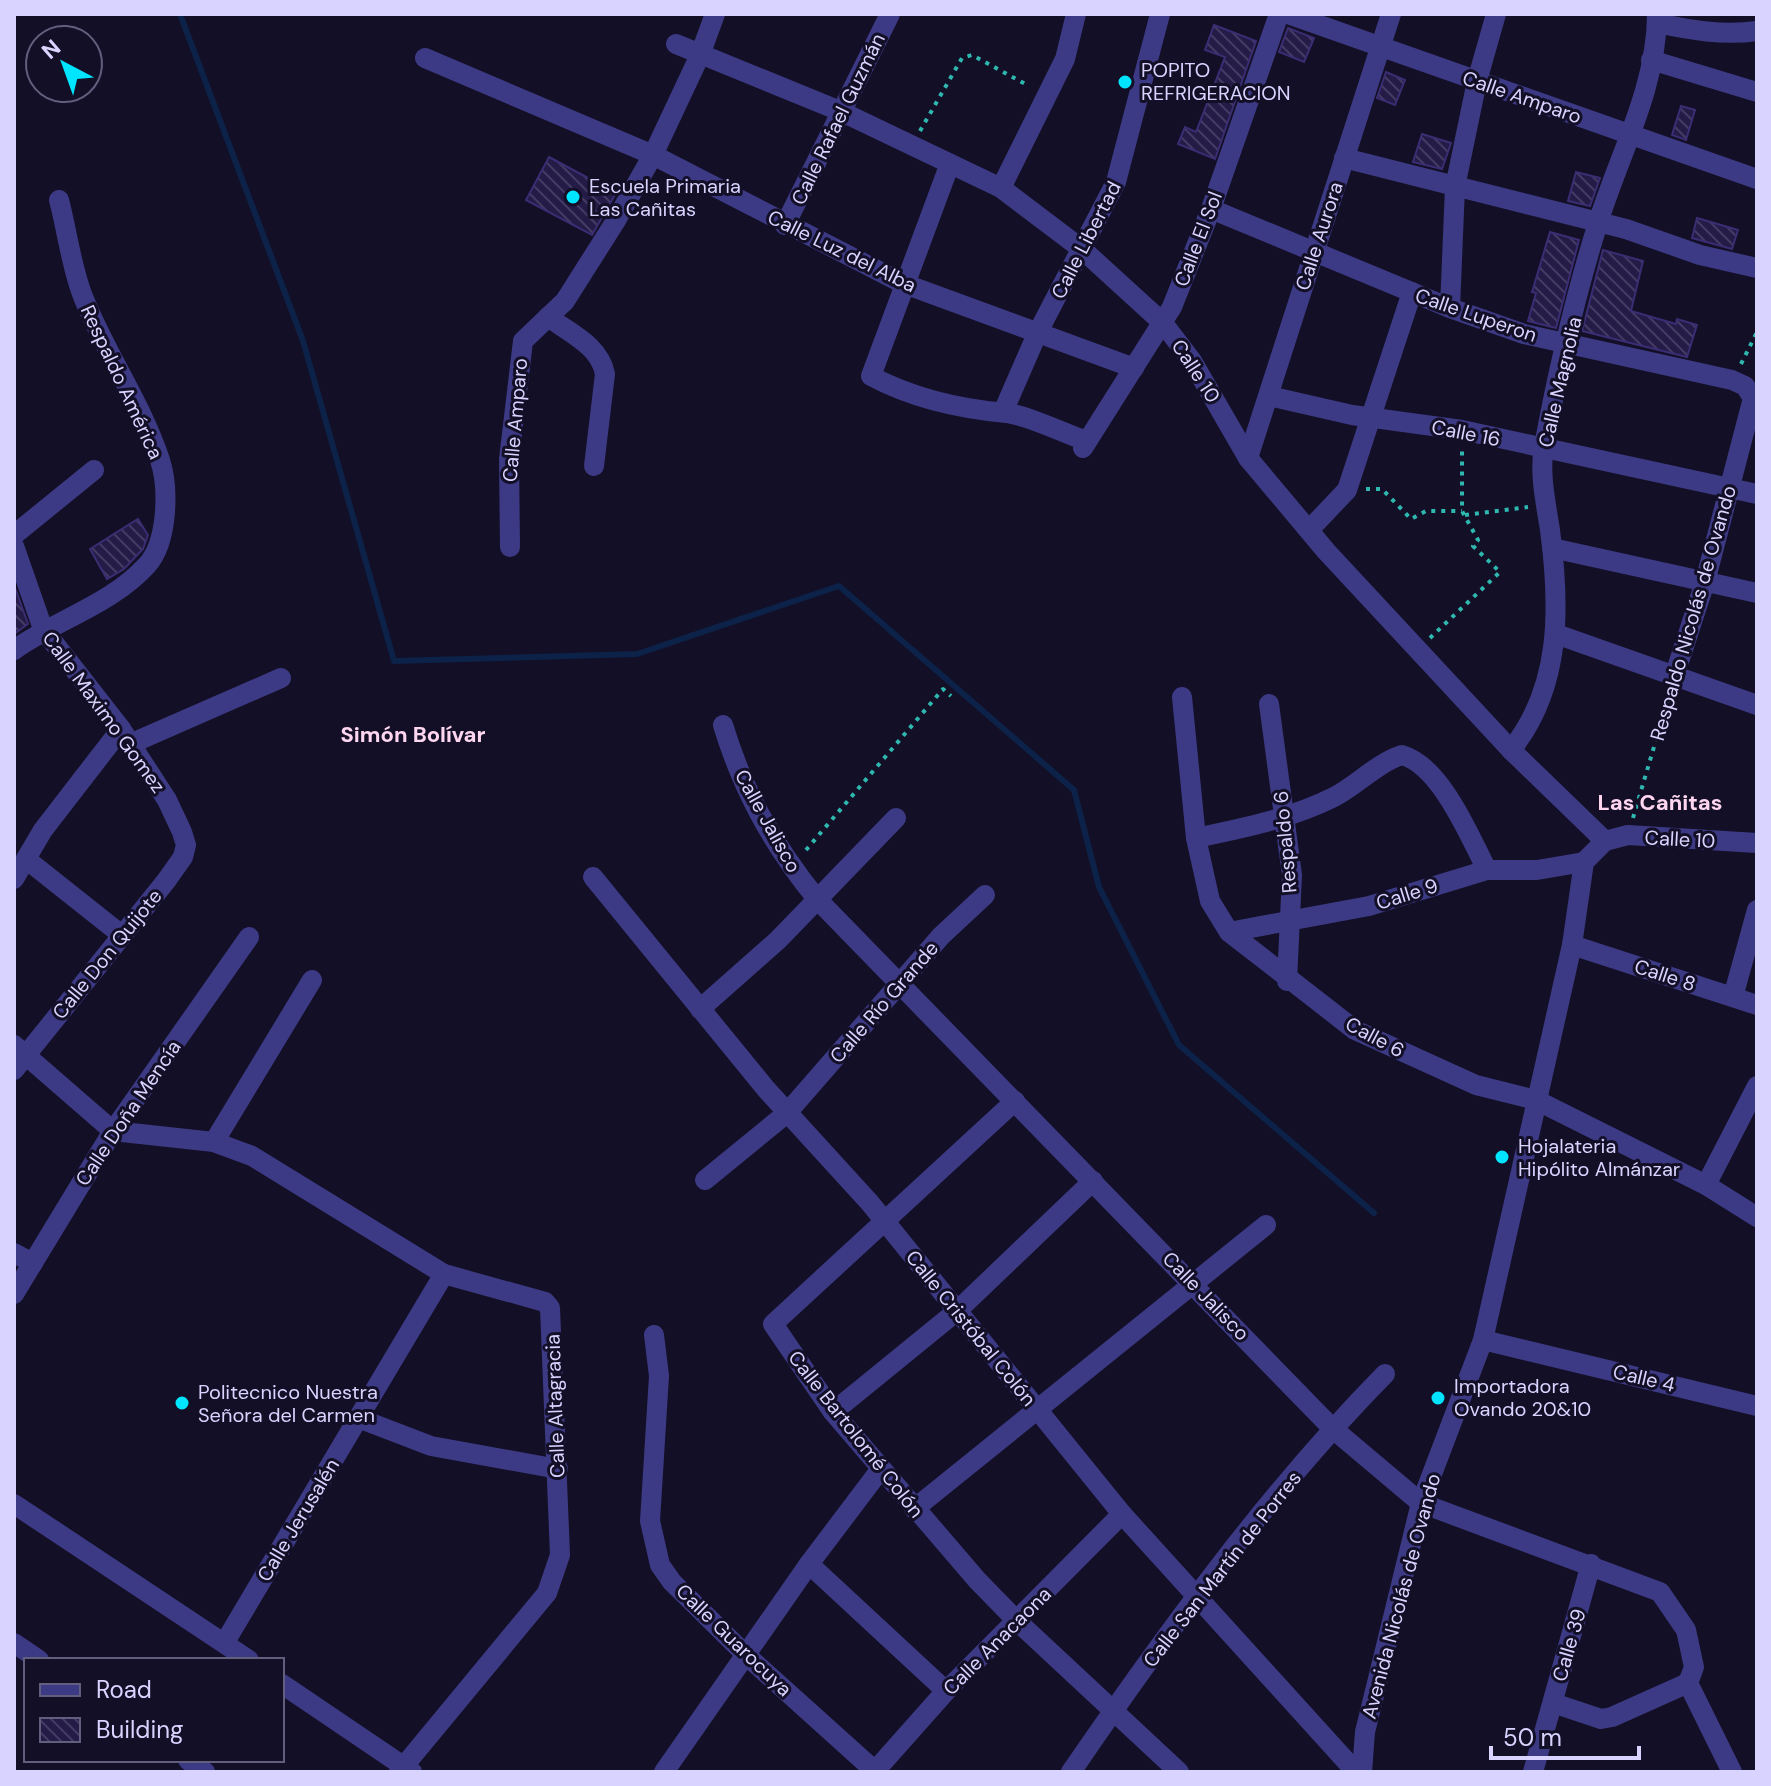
<svg xmlns="http://www.w3.org/2000/svg" width="1771" height="1786" font-family="'DM Sans',sans-serif">
	<defs>
		<pattern id="building-back-hatch" width="6" height="6" patternUnits="userSpaceOnUse" patternTransform="scale(2)"><rect width="6" height="6" fill="#241b47"/><path d="M-1 5l2 2M0 0l6 6M5-1l2 2" fill="none" stroke="#433b63"/></pattern>
	</defs>
	<rect width="100%" height="100%" fill="#130f26"/>
	<g fill="none" stroke-linecap="round" stroke-linejoin="round">
		<polyline stroke="#0c2248" stroke-width="6" points="180,14 303,341 394,661 637,654 839,586 1074,790 1099,887 1179,1045 1374,1213"/>
	</g>
	<g fill="url(#building-back-hatch)" stroke="#3b2d73" stroke-width="2">
		<polygon points="1214,25 1256,41 1215,159 1178,144 1185,127 1196,132 1225,57 1205,50"/>
		<polygon points="1288,28 1314,38 1304,62 1279,52"/>
		<polygon points="1386,72 1405,80 1395,105 1377,98"/>
		<polygon points="1681,106 1695,110 1686,140 1672,135"/>
		<polygon points="1422,134 1451,143 1442,169 1413,162"/>
		<polygon points="549,157 616,193 592,235 526,200"/>
		<polygon points="1576,172 1600,178 1590,206 1568,201"/>
		<polygon points="1697,218 1738,230 1732,249 1692,238"/>
		<polygon points="1550,232 1579,240 1556,328 1528,321 1536,293 1532,292"/>
		<polygon points="1603,250 1643,261 1631,311 1676,324 1677,319 1697,325 1687,357 1582,331"/>
		<polygon points="138,519 148,535 143,549 124,569 107,579 90,549"/>
		<polygon points="14,585 28,624 14,634"/>
	</g>
	<g fill="none" stroke-linecap="round" stroke-linejoin="round">
		<g stroke="#2fb8b0" stroke-width="4" stroke-dasharray="4 6" stroke-linecap="butt">
			<polyline points="920,131 962,58 972,55 1029,86"/>
			<polyline points="1741,364 1757,332"/>
			<polyline points="1366,489 1382,489 1411,519 1426,511 1462,511"/>
			<polyline points="1465,515 1528,507"/>
			<polyline points="1430,638 1500,572 1473,546 1478,540 1462,511 1462,447"/>
			<polyline points="1633,818 1669,696"/>
			<polyline points="806,850 943,689 951,696"/>
		</g>
		<g stroke="#3d3a85" stroke-width="20">
			<polyline points="1288,14 1757,179"/>
			<path d="M1657,23C1690,30 1723,36 1757,31"/>
			<polyline points="676,44 840,111 1001,188 1083,250 1163,323 1192,361 1248,458 1326,551 1511,750 1605,841"/>
			<polyline points="425,58 653,155 902,283 1134,368"/>
			<polyline points="1651,60 1757,92"/>
			<polyline points="1344,158 1626,229 1700,255 1757,268"/>
			<path d="M949,166L871,376C912,398 962,409 1006,413C1028,415 1065,434 1087,441"/>
			<polyline points="1001,188 1065,59 1076,14"/>
			<polyline points="1211,209 1450,308 1524,334 1732,380 1745,386 1753,398 1705,582 1674,677"/>
			<polyline points="785,225 890,14"/>
			<polyline points="1450,308 1455,187 1477,81 1496,14"/>
			<path d="M548,317C570,333 600,346 605,374L594,466"/>
			<polyline points="1269,396 1352,415 1462,430 1757,494"/>
			<polyline points="1003,412 1037,334 1116,182 1160,14"/>
			<polyline points="1083,448 1172,307 1211,209 1279,14"/>
			<polyline points="1248,458 1391,14"/>
			<polyline points="1309,530 1347,490 1412,292"/>
			<polyline points="14,535 94,470"/>
			<polyline points="14,546 43,629 121,729 167,800 182,832 186,845 183,857 166,881 14,1070"/>
			<polyline points="510,547 509,459 523,341 565,301 615,222 653,155 700,55 715,14"/>
			<polyline points="1552,548 1757,593"/>
			<polyline points="1556,634 1757,705"/>
			<path d="M14,650C56,620 112,604 147,565C168,542 169,488 160,460C141,402 104,351 82,294C71,265 67,230 59,200"/>
			<polyline points="1182,697 1196,838 1210,901 1229,932 1355,1030 1476,1085 1536,1100 1706,1185 1757,1217"/>
			<polyline points="1269,704 1292,875 1287,981"/>
			<path d="M723,725C743,791 773,845 817,899L1332,1428L1421,1503L1660,1592L1686,1630L1694,1667L1688,1683L1732,1772"/>
			<polyline points="130,744 281,678"/>
			<path d="M1511,750C1562,687 1560,606 1550,530C1546,504 1539,473 1544,446C1557,376 1577,290 1598,223C1619,155 1657,87 1657,14"/>
			<path d="M1196,838C1243,828 1290,819 1334,797C1357,785 1377,763 1402,755C1441,766 1470,837 1487,870"/>
			<polyline points="26,859 123,936"/>
			<polyline points="593,877 766,1089 870,1203 1122,1514 1356,1772"/>
			<polyline points="14,879 43,830 121,729"/>
			<polyline points="1229,932 1369,906 1487,870 1537,870 1584,862"/>
			<polyline points="1572,945 1757,1005"/>
			<polyline points="1733,997 1757,910"/>
			<polyline points="700,1009 778,940 896,818"/>
			<polyline points="14,1045 113,1131 214,1142 252,1156 444,1274 545,1302 550,1308 560,1555 547,1593 399,1772"/>
			<polyline points="1015,1101 773,1324 833,1412 977,1580 1017,1621 1179,1772"/>
			<polyline points="214,1142 312,980"/>
			<polyline points="705,1180 787,1113 941,936 985,895"/>
			<polyline points="1706,1185 1757,1086"/>
			<polyline points="14,1253 33,1263"/>
			<polyline points="14,1294 113,1131 249,937"/>
			<polyline points="654,1335 659,1376 650,1521 660,1565 672,1582 746,1655 876,1772"/>
			<polyline points="1483,1340 1757,1406"/>
			<polyline points="833,1412 957,1311 1093,1181"/>
			<polyline points="358,1418 431,1446 558,1469"/>
			<polyline points="14,1504 249,1660"/>
			<polyline points="914,1509 1266,1225"/>
			<polyline points="809,1564 946,1691"/>
			<polyline points="225,1642 444,1274"/>
			<polyline points="14,1643 39,1660"/>
			<polyline points="282,1684 412,1772"/>
			<polyline points="1553,1703 1601,1719 1612,1717 1688,1683"/>
			<polyline points="188,1760 205,1772"/>
			<polyline points="875,1771 946,1691 1122,1514"/>
			<polyline points="664,1772 809,1564 880,1470"/>
			<path d="M1071,1772C1164,1636 1269,1492 1385,1374"/>
			<polyline points="1362,1772 1365,1732 1421,1503 1483,1340 1572,945 1584,862 1605,841 1628,835 1757,843"/>
			<polyline points="1533,1772 1591,1564"/>
		</g>
	</g>
	<g fill="#00e5ff" stroke="#130f26" stroke-width="3">
		<circle cx="1125" cy="82" r="8"/>
		<circle cx="573" cy="197" r="8"/>
		<circle cx="1502" cy="1157" r="8"/>
		<circle cx="1438" cy="1398" r="8"/>
		<circle cx="182" cy="1403" r="8"/>
	</g>
	<g text-anchor="middle" dominant-baseline="central" stroke-width="6" stroke-linejoin="round" paint-order="stroke">
		<g font-size="20" fill="#d9d4ff" stroke="#130f26" text-anchor="start">
			<text x="1141" y="70">POPITO<tspan x="1141" dy="23">REFRIGERACION</tspan></text>
			<text x="589" y="186">Escuela Primaria<tspan x="589" dy="23">Las Cañitas</tspan></text>
			<text x="1518" y="1146">Hojalateria<tspan x="1518" dy="23">Hipólito Almánzar</tspan></text>
			<text x="1454" y="1386">Importadora<tspan x="1454" dy="23">Ovando 20&amp;10</tspan></text>
			<text x="198" y="1392">Politecnico Nuestra<tspan x="198" dy="23">Señora del Carmen</tspan></text>
		</g>
		<g font-size="20" fill="#d9d4ff" stroke="#130f26">
			<text transform="translate(1522 97) rotate(19)">Calle Amparo</text>
			<text transform="translate(838 119) rotate(-64)">Calle Rafael Guzmán</text>
			<text transform="translate(1319 236) rotate(-72)">Calle Aurora</text>
			<text transform="translate(1198 239) rotate(-69)">Calle El Sol</text>
			<text transform="translate(1086 240) rotate(-63)">Calle Libertad</text>
			<text transform="translate(842 251) rotate(26)">Calle Luz del Alba</text>
			<text transform="translate(1476 315) rotate(19)">Calle Luperon</text>
			<text transform="translate(1196 371) rotate(57)">Calle 10</text>
			<text transform="translate(122 382) rotate(65)">Respaldo América</text>
			<text transform="translate(1560 382) rotate(-77)">Calle Magnolia</text>
			<text transform="translate(515 420) rotate(-85)">Calle Amparo</text>
			<text transform="translate(1466 433) rotate(11)">Calle 16</text>
			<text transform="translate(1693 613) rotate(-74)">Respaldo Nicolás de Ovando</text>
			<text transform="translate(104 712) rotate(54)">Calle Maximo Gomez</text>
			<text transform="translate(768 821) rotate(61)">Calle Jalisco</text>
			<text transform="translate(1680 839) rotate(3)">Calle 10</text>
			<text transform="translate(1285 842) rotate(-95)">Respaldo 6</text>
			<text transform="translate(1407 894) rotate(-17)">Calle 9</text>
			<text transform="translate(107 954) rotate(-51)">Calle Don Quijote</text>
			<text transform="translate(1665 975) rotate(18)">Calle 8</text>
			<text transform="translate(884 1002) rotate(-49)">Calle Río Grande</text>
			<text transform="translate(1375 1037) rotate(28)">Calle 6</text>
			<text transform="translate(128 1113) rotate(-56)">Calle Doña Mencía</text>
			<text transform="translate(1206 1296) rotate(46)">Calle Jalisco</text>
			<text transform="translate(971 1328) rotate(51)">Calle Cristóbal Colón</text>
			<text transform="translate(1644 1378) rotate(13)">Calle 4</text>
			<text transform="translate(555 1406) rotate(-92)">Calle Altagracia</text>
			<text transform="translate(856 1434) rotate(52)">Calle Bartolomé Colón</text>
			<text transform="translate(298 1520) rotate(-59)">Calle Jerusalén</text>
			<text transform="translate(1222 1569) rotate(-52)">Calle San Martín de Porres</text>
			<text transform="translate(1401 1596) rotate(-75)">Avenida Nicolás de Ovando</text>
			<text transform="translate(734 1640) rotate(44)">Calle Guarocuya</text>
			<text transform="translate(997 1641) rotate(-45)">Calle Anacaona</text>
			<text transform="translate(1569 1645) rotate(-74)">Calle 39</text>
		</g>
		<g font-size="22" font-weight="bold" fill="#ffd6f0" stroke="#130f26">
			<text x="413" y="734">Simón Bolívar</text>
			<text x="1660" y="802">Las Cañitas</text>
		</g>
	</g>
	<rect width="1771" height="1786" fill="none" stroke="#d9d4ff" stroke-width="32"/>
	<rect x="24" y="1658" width="260" height="104" fill="#130f26" stroke="#625e7d" stroke-width="2"/>
	<rect x="40" y="1684" width="40" height="12" fill="#3d3a85" stroke="#625e7d" stroke-width="2"/>
	<text x="96" y="1698" font-size="24" fill="#d9d4ff">Road</text>
	<rect x="40" y="1718" width="40" height="24" fill="url(#building-back-hatch)" stroke="#625e7d" stroke-width="2"/>
	<text x="96" y="1738" font-size="24" fill="#d9d4ff">Building</text>
	<g transform="translate(64 64) rotate(319)"><circle r="38" fill="#130f26" stroke="#625e7d" stroke-width="2"/>
	<path d="M0-6L14 30L0 20L-14 30Z" fill="#00e5ff"/>
	<text y="-12" font-size="22" font-weight="bold" text-anchor="middle" fill="#d9d4ff">N</text>
	</g>
	<path d="M1491 1746v12h148v-12" fill="none" stroke="#d9d4ff" stroke-width="4"/>
	<text x="1503" y="1746" font-size="24" fill="#d9d4ff" stroke="#130f26" stroke-width="6" paint-order="stroke">50 m</text>
</svg>
